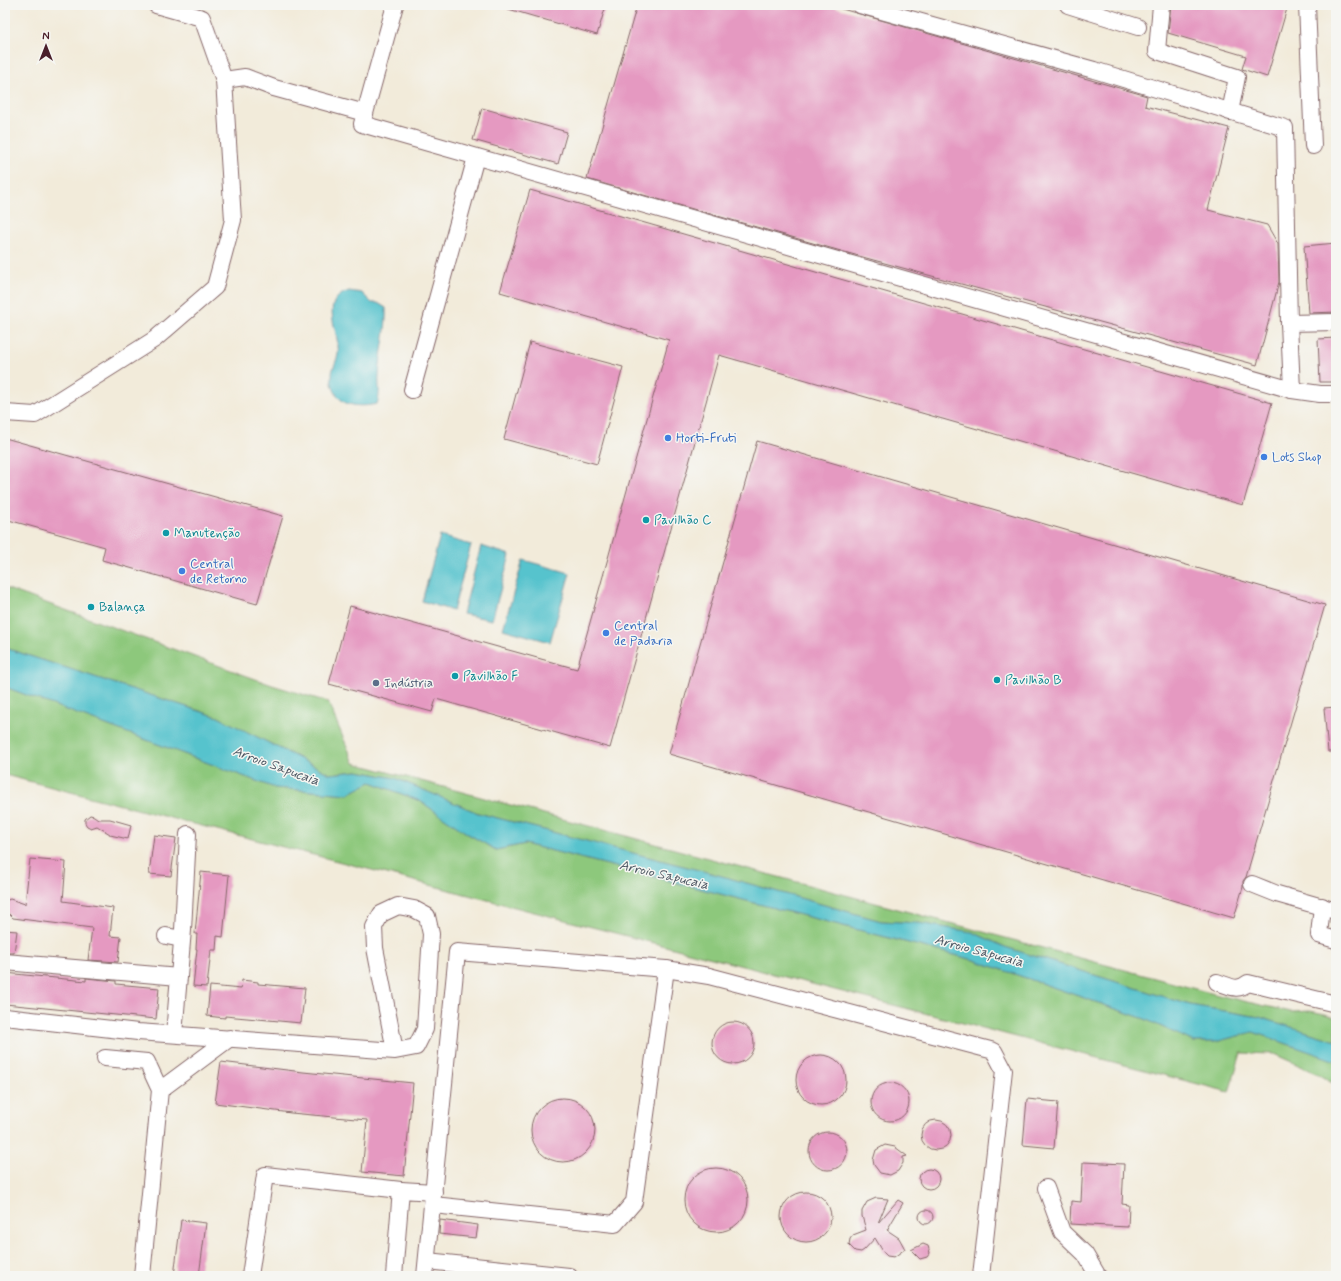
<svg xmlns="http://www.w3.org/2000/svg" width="1341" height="1281" font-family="Mynerve,sans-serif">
	<rect width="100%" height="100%" fill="#f6f6f2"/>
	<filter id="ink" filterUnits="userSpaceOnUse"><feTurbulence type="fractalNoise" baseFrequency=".025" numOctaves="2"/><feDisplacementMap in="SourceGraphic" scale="8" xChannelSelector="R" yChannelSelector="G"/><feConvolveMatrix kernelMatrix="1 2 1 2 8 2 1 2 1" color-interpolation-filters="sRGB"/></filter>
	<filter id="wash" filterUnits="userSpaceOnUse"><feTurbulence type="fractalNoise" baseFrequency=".012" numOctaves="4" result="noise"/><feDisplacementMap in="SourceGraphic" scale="16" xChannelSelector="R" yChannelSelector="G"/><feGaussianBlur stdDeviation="0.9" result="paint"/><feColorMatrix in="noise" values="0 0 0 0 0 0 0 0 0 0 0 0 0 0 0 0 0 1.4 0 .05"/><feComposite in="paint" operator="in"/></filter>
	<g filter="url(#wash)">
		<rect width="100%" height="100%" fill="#f2ebda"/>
		<g fill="#8dc87c" stroke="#6c7454">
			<polygon points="5,588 272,685 328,702 354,763 1218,995 1291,1012 1310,1011 1325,1014 1336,1018 1336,1041 1259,1017 1190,1005 1005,947 972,932 918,923 881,921 718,875 478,813 395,778 357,771 330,774 218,717 5,648"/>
			<polygon points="5,687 275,788 348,794 371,782 420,801 468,834 496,850 525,844 628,870 974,960 1145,1019 1194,1042 1215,1042 1253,1032 1334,1060 1336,1061 1336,1085 1314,1072 1274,1054 1241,1053 1229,1092 5,775"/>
		</g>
		<g fill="#56c3cd" stroke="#50717c">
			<path d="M349,291L362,293L372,303H378L386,308C387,332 380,353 379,376C378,386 381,394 377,404C368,406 356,407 346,403C336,398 330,385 332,375C332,368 337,361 338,354C341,332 317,301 349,291Z"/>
			<polygon points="440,536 471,545 453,611 422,601"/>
			<polygon points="481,546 510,555 492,620 463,614"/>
			<polygon points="523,560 570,573 550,642 503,629"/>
			<polygon points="5,648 218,717 330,774 357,771 395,778 478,813 718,875 881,921 918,923 972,932 1005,947 1190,1005 1259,1017 1336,1041 1336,1061 1253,1032 1215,1042 1194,1042 1145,1019 974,960 628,870 525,844 496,850 468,834 420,801 371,782 348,794 275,788 5,687"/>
		</g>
		<g id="blocks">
			<g fill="#e599c1">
				<polygon points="506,5 606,5 597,35 505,8"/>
				<polygon points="637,5 828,5 1147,96 1145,106 1229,128 1208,210 1267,225 1278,244 1279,282 1257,365 848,253 587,179"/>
				<polygon points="1171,5 1288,5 1267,77 1242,69 1246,56 1168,33"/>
				<polygon points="482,108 567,132 558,164 473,140"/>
				<polygon points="530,190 1272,403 1243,505 719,355 610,748 436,699 432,712 329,684 350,606 577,669 669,340 500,292"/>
				<polygon points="1336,243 1336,312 1309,313 1304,246"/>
				<polygon points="1336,338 1336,382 1320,382 1318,339"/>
				<polygon points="530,342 623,367 597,464 504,439"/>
				<polygon points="5,438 283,516 257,604 102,560 105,547 5,519"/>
				<polygon points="757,441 1325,605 1246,877 1243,881 1243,887 1234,918 669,754"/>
				<polygon points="1336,707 1336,752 1328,752 1324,708"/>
				<polygon points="90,815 94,816 98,819 110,819 131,825 128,839 110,835 110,834 97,826 91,828 87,826 85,823 85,819"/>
				<polygon points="154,835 176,838 171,876 149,874"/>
				<polygon points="30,859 66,862 63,901 113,908 110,936 121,937 118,962 88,960 92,928 13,918 5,910 5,901 10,899 25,904"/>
				<polygon points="201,872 229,875 223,937 217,936 216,950 211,950 207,987 193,986 197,949 196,949 197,934 195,934"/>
				<polygon points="5,930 17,931 14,953 5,953"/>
				<polygon points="5,973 86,981 86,978 116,981 116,984 159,988 156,1019 5,1004"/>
				<polygon points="242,980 258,982 258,984 305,988 301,1023 225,1016 225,1018 207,1016 210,986 241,989"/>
				<circle cx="733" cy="1043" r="21"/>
				<circle cx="821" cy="1080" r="25"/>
				<polygon points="221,1062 303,1072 413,1083 404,1176 362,1172 367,1120 291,1113 215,1103"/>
				<circle cx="890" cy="1102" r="19"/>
				<circle cx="563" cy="1130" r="32"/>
				<polygon points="1027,1099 1058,1102 1054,1148 1023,1145"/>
				<circle cx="936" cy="1135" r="15"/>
				<circle cx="828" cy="1151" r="19"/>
				<polygon points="885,1145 895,1147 907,1156 903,1157 903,1163 898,1171 890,1175 880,1173 874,1165 873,1160 876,1150"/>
				<polygon points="1083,1162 1124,1164 1122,1204 1129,1205 1128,1227 1070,1224 1071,1201 1081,1202"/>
				<circle cx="716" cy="1200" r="32"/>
				<circle cx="929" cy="1179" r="10"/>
				<circle cx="806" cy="1217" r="25"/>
				<polygon points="876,1198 888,1199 878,1223 898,1200 903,1203 887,1230 899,1238 905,1249 894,1257 887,1256 884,1253 875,1238 864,1250 861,1252 855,1251 849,1245 850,1239 853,1235 866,1230 862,1216 862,1211 867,1202"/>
				<circle cx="926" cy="1217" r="7"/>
				<polygon points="181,1220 206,1223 199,1276 174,1276"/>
				<polygon points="440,1220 478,1225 476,1238 439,1234"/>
				<polygon points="923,1244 928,1246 930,1253 927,1257 920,1259 911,1250"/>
			</g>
		</g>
	</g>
	<g filter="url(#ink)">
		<use href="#blocks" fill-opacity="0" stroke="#856668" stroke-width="1"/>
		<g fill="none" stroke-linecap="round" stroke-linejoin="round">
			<defs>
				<g id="minor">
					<polyline points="395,5 362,124 1292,390 1320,394 1336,394"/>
					<polyline points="860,5 1094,70 1285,128 1289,323 1336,322"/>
					<polyline points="1068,5 1138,27"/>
					<polyline points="1161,5 1157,51 1237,77 1230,112"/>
					<polyline points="1307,5 1313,146"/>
					<polyline points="224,80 245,77 274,88 365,113"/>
					<polyline points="1289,323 1292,390"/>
					<polyline points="412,390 476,157"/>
					<polyline points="5,413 35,415 155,339 215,287 233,220 224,80 202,18 156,5"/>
					<polyline points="1252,884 1277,894 1336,911"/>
					<polyline points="1322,906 1319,935 1336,940"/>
					<polyline points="166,936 182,939"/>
					<polyline points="5,962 179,977"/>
					<path d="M1217,982C1230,986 1237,992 1248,983L1336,1004"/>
					<polyline points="5,1017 138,1032 395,1051 416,1047 425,1029 431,934 427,916 414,909 398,906 381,914 374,927 375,948 395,1051"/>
					<polyline points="174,1034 183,930 188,834"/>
					<polyline points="105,1058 147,1062 160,1090 142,1276"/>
					<polyline points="160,1090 230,1038"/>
					<polyline points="1046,1188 1062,1232 1085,1254 1098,1276"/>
					<polyline points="433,1205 615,1224 634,1202 666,969"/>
					<polyline points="427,1261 569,1276"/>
					<polyline points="250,1276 265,1175 401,1190"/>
					<polyline points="394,1276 401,1190 434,1192"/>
					<polyline points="425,1276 457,952 666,969 709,976 994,1051 1004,1070 981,1276"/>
				</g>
			</defs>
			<use href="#minor" stroke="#856668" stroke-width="18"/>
			<use href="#minor" stroke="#fff" stroke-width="16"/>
		</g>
	</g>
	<g fill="#3f7fe0" stroke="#f6f6f2" stroke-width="1.5">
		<circle cx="668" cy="438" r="4"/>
		<circle cx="1264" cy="457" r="4"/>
		<circle cx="182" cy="571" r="4"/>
		<circle cx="606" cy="633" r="4"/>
	</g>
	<g fill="#0f9aa8" stroke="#f6f6f2" stroke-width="1.5">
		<circle cx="646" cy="520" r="4"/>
		<circle cx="166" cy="533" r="4"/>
		<circle cx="91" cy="607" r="4"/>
		<circle cx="455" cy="676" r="4"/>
		<circle cx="997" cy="680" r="4"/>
	</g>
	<circle fill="#5c6f8a" stroke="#f6f6f2" stroke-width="1.5" cx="376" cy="683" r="4"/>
	<g text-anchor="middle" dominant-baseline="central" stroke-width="3" stroke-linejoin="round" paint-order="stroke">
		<g font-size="13" fill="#366cbe" stroke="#f6f6f2" text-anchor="start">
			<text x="676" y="438">Horti-Fruti</text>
			<text x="1272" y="457">Lots Shop</text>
			<text x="190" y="564">Central<tspan x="190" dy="15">de Retorno</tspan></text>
			<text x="614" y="626">Central<tspan x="614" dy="15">de Padaria</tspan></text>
		</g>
		<g font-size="13" fill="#0d838f" stroke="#f6f6f2" text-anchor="start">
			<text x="654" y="520">Pavilhão C</text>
			<text x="174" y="533">Manutenção</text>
			<text x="99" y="607">Balança</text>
			<text x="463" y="676">Pavilhão F</text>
			<text x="1005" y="680">Pavilhão B</text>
		</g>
		<g font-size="13" fill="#4e5e75" stroke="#f6f6f2" text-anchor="start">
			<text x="384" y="683">Indústria</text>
		</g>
		<g font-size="14" font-style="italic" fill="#4e5864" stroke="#f6f6f2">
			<text transform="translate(276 766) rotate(20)">Arroio Sapucaia</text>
			<text transform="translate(664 875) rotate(13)">Arroio Sapucaia</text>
			<text transform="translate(979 951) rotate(15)">Arroio Sapucaia</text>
		</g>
	</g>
	<rect width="1341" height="1281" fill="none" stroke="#f6f6f2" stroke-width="20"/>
	<g transform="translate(46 46)" stroke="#f6f6f2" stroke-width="3" paint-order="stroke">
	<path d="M0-3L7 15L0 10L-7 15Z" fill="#4a1f2b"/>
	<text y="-6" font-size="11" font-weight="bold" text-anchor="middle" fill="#4a1f2b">N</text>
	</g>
</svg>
